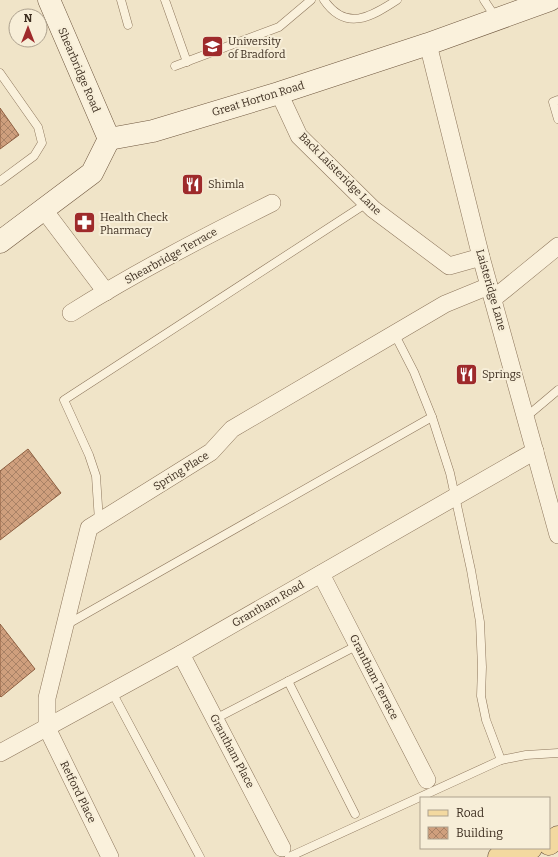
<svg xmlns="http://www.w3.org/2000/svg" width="558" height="857" font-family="Bitter,serif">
	<defs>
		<pattern id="building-cross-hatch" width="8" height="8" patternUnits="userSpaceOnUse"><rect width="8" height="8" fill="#cf9f7d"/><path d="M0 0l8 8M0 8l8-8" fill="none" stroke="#a98266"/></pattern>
	</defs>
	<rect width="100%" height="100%" fill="#f0e4c8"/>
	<g fill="url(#building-cross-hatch)" stroke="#8d5f41">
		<polygon points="0,108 19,135 0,149"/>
		<polygon points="28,449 61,493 0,540 0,471"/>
		<polygon points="0,624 35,669 1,697 0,696"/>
	</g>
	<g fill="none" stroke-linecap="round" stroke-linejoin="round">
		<defs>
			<g id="lane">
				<polyline points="121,0 128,25"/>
				<polyline points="165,0 187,62"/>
				<path d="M324,0C346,32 371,17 397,0"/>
				<polyline points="484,0 496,18"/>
				<polyline points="175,66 279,27 311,0"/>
				<polyline points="0,73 38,127 42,143 34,156 0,181"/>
				<polyline points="558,100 553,102 558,119"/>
				<polyline points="394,333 414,372 432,417 450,473 471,570 480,622 482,667 481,696 486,720 501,760"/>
				<polyline points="526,417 558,390"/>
				<polyline points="99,521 96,476 89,455 64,400 367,203"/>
				<polyline points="66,625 432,417"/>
				<polyline points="288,681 355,814"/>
				<polyline points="112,692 200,857"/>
				<polyline points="215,719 358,645"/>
				<polyline points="289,857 501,760 526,755 558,753"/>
			</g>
			<g id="street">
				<polyline points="428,44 481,257 558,535"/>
				<polyline points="279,93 299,136 373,209 449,266 481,257"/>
				<polyline points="44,210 106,292"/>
				<polyline points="493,299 558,246"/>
				<path d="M71,313C136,272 204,237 272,203"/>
				<polyline points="321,574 427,780"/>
				<polyline points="181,654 282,848"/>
				<polyline points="0,753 181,654 535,451"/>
				<polyline points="110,857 47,728 47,698 89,528 211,452 232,429 445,304 489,286"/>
			</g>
			<g id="secondary">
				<polyline points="49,0 109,139"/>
				<polyline points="109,139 153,131 279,93 428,44 550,0"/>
				<polyline points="0,242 92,173 109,139"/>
			</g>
			<g id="primary">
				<polyline points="549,844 558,837"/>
				<polyline points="499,857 531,848"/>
			</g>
		</defs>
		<use href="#lane" stroke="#8d765c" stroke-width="9"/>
		<use href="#street" stroke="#8d765c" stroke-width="18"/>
		<use href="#secondary" stroke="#6f573f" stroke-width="23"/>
		<use href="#primary" stroke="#5b4430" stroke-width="23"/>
		<use href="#lane" stroke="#faf1dc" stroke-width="8"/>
		<use href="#street" stroke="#faf1dc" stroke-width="17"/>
		<use href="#secondary" stroke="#faf1dc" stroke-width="22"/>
		<use href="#primary" stroke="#f3d9a0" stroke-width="22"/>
	</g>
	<defs>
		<symbol id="university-square" viewBox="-11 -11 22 22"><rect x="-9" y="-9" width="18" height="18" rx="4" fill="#9e2a2b" stroke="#f7eed8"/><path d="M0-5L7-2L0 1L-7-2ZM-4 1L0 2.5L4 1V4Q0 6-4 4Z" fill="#fff"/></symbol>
		<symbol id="restaurant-square" viewBox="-11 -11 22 22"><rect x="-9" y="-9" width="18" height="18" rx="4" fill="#9e2a2b" stroke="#f7eed8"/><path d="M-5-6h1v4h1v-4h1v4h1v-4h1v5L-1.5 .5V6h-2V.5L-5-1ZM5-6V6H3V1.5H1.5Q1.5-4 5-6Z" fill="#fff"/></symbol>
		<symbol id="pharmacy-square" viewBox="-11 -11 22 22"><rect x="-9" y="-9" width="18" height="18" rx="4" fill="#9e2a2b" stroke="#f7eed8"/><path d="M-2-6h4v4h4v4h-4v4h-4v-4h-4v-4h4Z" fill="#fff"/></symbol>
	</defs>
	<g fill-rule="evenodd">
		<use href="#university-square" x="200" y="34" width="25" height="25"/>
		<use href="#restaurant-square" x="180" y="172" width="25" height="25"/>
		<use href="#pharmacy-square" x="72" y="210" width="25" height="25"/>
		<use href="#restaurant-square" x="454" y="362" width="25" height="25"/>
	</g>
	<g text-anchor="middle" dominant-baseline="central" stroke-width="4" stroke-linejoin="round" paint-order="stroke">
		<g font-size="11" fill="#3d2e20" stroke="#f7eed8" text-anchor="start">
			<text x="228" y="41">University<tspan x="228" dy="13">of Bradford</tspan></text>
			<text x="208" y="184">Shimla</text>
			<text x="100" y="217">Health Check<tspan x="100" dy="13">Pharmacy</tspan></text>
			<text x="482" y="374">Springs</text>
		</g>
		<g font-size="11" fill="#3d2e20" stroke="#f7eed8">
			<text transform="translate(79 70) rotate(67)">Shearbridge Road</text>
			<text transform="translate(258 99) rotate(-17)">Great Horton Road</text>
			<text transform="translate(340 174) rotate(45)">Back Laisteridge Lane</text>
			<text transform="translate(171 256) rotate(-29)">Shearbridge Terrace</text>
			<text transform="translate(491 290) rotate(74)">Laisteridge Lane</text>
			<text transform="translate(181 471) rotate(-32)">Spring Place</text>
			<text transform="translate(268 604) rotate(-30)">Grantham Road</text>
			<text transform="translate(374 677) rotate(63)">Grantham Terrace</text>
			<text transform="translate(232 751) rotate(62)">Grantham Place</text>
			<text transform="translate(78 792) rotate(64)">Retford Place</text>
		</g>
	</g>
	<rect x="420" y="797" width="130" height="52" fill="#f7eed8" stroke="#ada18e"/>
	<rect x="428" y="810" width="20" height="6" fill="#f3d9a0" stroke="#ada18e"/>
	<text x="456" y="817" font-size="12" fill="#3d2e20">Road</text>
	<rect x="428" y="827" width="20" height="12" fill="url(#building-cross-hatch)" stroke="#ada18e"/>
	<text x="456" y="837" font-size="12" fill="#3d2e20">Building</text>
	<g transform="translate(28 28)"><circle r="19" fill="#f7eed8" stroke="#ada18e"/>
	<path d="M0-3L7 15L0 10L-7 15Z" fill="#9e2a2b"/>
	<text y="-6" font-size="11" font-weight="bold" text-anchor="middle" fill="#3d2e20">N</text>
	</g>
</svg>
